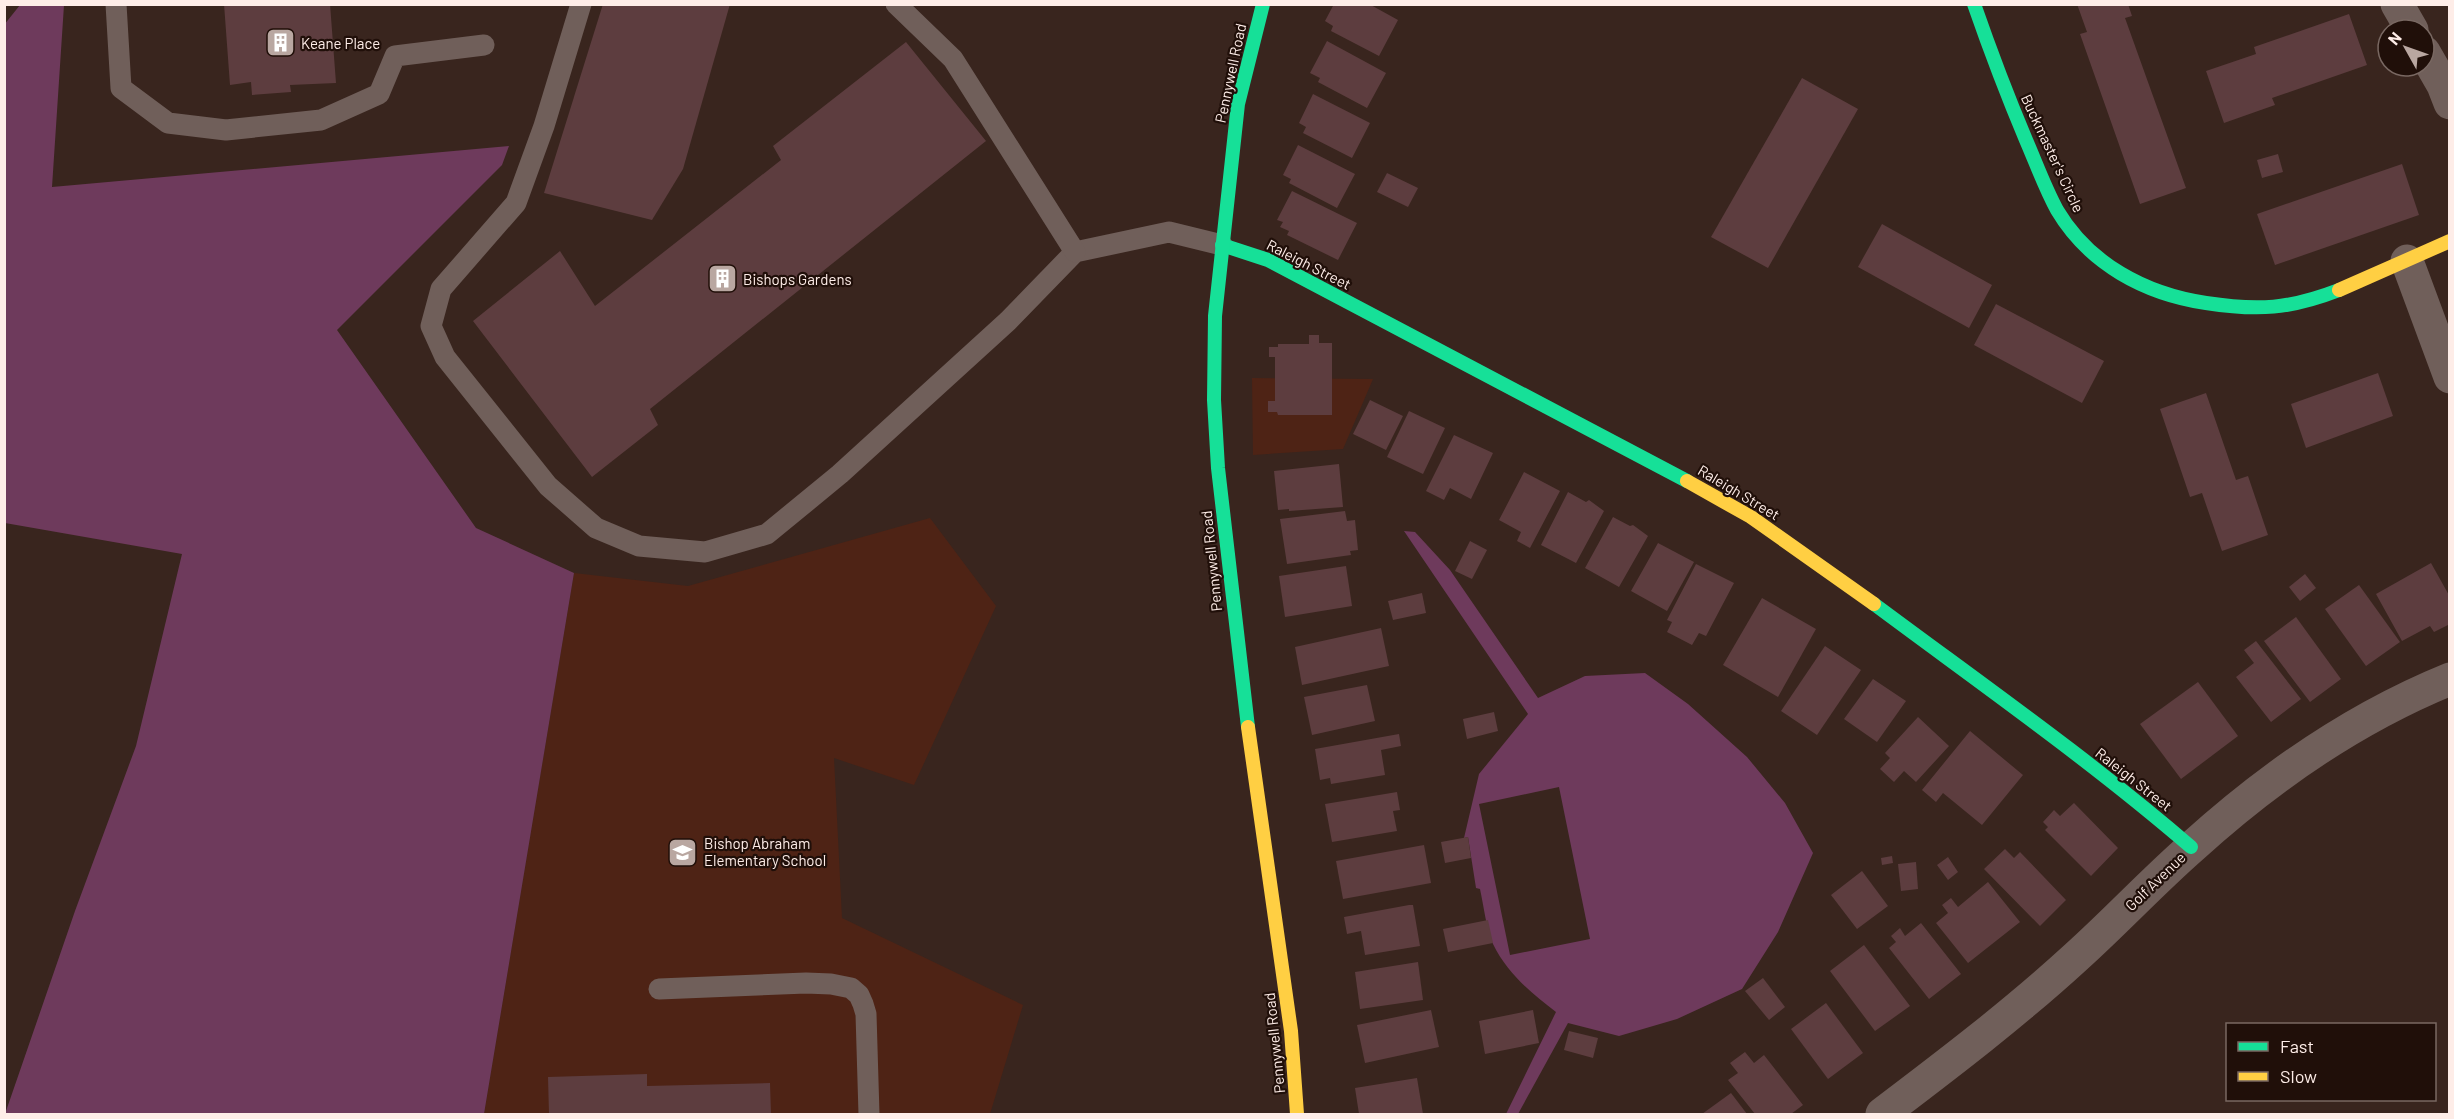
<svg xmlns="http://www.w3.org/2000/svg" width="2454" height="1119" font-family="Barlow,sans-serif">
	<rect width="100%" height="100%" fill="#39251e"/>
	<g fill="#4e2315">
		<polygon points="1252,378 1373,379 1343,449 1253,455"/>
		<polygon points="930,518 996,606 914,785 834,758 842,918 1023,1005 990,1114 484,1114 574,573 688,586"/>
	</g>
	<g fill="#6e3a5c" fill-rule="evenodd">
		<polygon points="20,5 64,5 52,187 509,146 502,165 337,330 476,528 574,573 484,1114 5,1114 75,911 136,746 182,554 5,523 4,25"/>
		<path d="M1404,531L1415,532L1450,570L1538,698L1585,676L1645,673L1688,704L1747,757L1785,803L1813,853L1778,932L1742,989L1677,1019L1619,1036L1568,1023L1518,1114H1506L1556,1012C1531,993 1507,973 1493,944C1486,928 1484,907 1480,889L1476,888L1468,837L1464,838L1479,774L1528,714ZM1559,787L1590,939L1510,955L1479,804Z"/>
	</g>
	<g fill="#5d3d3f">
		<polygon points="224,4 330,4 336,83 290,85 291,92 252,95 251,82 230,85"/>
		<polygon points="603,4 730,4 683,169 652,220 544,193"/>
		<polygon points="1334,4 1369,4 1398,20 1379,56 1331,31 1333,26 1325,21"/>
		<polygon points="2077,4 2128,4 2132,16 2125,18 2186,188 2140,204 2080,34 2087,32"/>
		<polygon points="2349,14 2367,65 2272,98 2275,105 2224,123 2206,71 2256,54 2254,47"/>
		<polygon points="1327,41 1386,73 1367,108 1318,82 1320,78 1310,73"/>
		<polygon points="906,42 986,141 650,409 658,425 592,477 473,321 560,251 595,306 781,160 773,146"/>
		<polygon points="1802,78 1858,109 1768,268 1711,237"/>
		<polygon points="1313,94 1370,123 1352,158 1303,133 1306,127 1299,123"/>
		<polygon points="1298,145 1355,174 1337,208 1289,183 1291,179 1283,175"/>
		<polygon points="2278,154 2283,172 2262,178 2257,160"/>
		<polygon points="2402,164 2419,215 2275,265 2257,214"/>
		<polygon points="1387,173 1418,188 1408,207 1377,192"/>
		<polygon points="1292,191 1357,223 1338,260 1287,235 1289,231 1280,227 1283,222 1277,220"/>
		<polygon points="1882,224 1992,285 1969,328 1858,267"/>
		<polygon points="1996,304 2104,361 2082,403 1974,345"/>
		<polygon points="1309,335 1319,335 1319,343 1332,343 1332,415 1278,415 1277,412 1268,412 1268,401 1275,401 1275,357 1269,357 1269,347 1278,347 1278,344 1309,344"/>
		<polygon points="2378,373 2393,416 2306,448 2291,404"/>
		<polygon points="2206,393 2236,480 2248,476 2268,535 2222,551 2202,493 2190,497 2160,409"/>
		<polygon points="1370,400 1403,416 1386,450 1353,434"/>
		<polygon points="1409,411 1445,428 1423,474 1387,457"/>
		<polygon points="1454,435 1493,453 1471,499 1450,488 1444,500 1426,491"/>
		<polygon points="1339,464 1343,507 1289,511 1289,509 1278,510 1274,471"/>
		<polygon points="1524,472 1560,491 1530,548 1517,541 1521,532 1499,520"/>
		<polygon points="1568,492 1586,502 1589,500 1604,511 1576,563 1541,545"/>
		<polygon points="1345,511 1347,521 1355,520 1358,550 1350,551 1351,555 1287,564 1280,519"/>
		<polygon points="1613,517 1630,526 1633,525 1648,536 1619,587 1585,568"/>
		<polygon points="1470,541 1487,550 1472,579 1455,571"/>
		<polygon points="1658,543 1694,562 1667,611 1631,591"/>
		<polygon points="2431,563 2450,597 2450,624 2434,632 2430,626 2402,641 2376,594"/>
		<polygon points="1696,564 1734,583 1706,636 1699,633 1692,645 1667,632 1672,622 1667,620"/>
		<polygon points="1346,566 1352,606 1285,617 1279,576"/>
		<polygon points="2305,574 2316,588 2300,601 2289,587"/>
		<polygon points="2359,585 2400,642 2366,666 2325,609"/>
		<polygon points="1422,593 1426,613 1393,620 1388,601"/>
		<polygon points="1762,598 1816,629 1778,697 1723,665"/>
		<polygon points="2296,617 2341,679 2310,702 2264,641"/>
		<polygon points="1381,628 1389,666 1302,685 1295,647"/>
		<polygon points="2256,641 2301,699 2271,722 2236,677 2254,663 2244,650"/>
		<polygon points="1825,646 1861,670 1817,735 1781,711"/>
		<polygon points="1873,679 1906,701 1877,742 1844,719"/>
		<polygon points="2198,682 2238,736 2181,779 2140,724"/>
		<polygon points="1367,685 1375,721 1312,735 1304,697"/>
		<polygon points="1494,712 1498,731 1467,739 1463,719"/>
		<polygon points="1918,717 1949,746 1916,782 1904,771 1894,782 1880,769 1890,758 1885,753"/>
		<polygon points="1970,731 2023,775 1982,825 1943,793 1936,802 1922,790"/>
		<polygon points="1399,734 1401,746 1381,750 1385,775 1331,784 1330,778 1320,780 1315,749"/>
		<polygon points="1397,792 1400,810 1393,811 1397,831 1332,842 1325,804"/>
		<polygon points="2074,803 2118,848 2091,876 2045,830 2048,827 2043,822 2054,810 2060,816"/>
		<polygon points="1468,837 1471,858 1445,863 1441,842"/>
		<polygon points="1424,845 1431,883 1343,899 1336,861"/>
		<polygon points="2005,849 2014,858 2020,852 2066,900 2040,926 1984,869"/>
		<polygon points="1892,856 1893,863 1882,865 1881,858"/>
		<polygon points="1948,857 1958,872 1948,880 1937,865"/>
		<polygon points="1916,862 1918,889 1901,891 1898,864"/>
		<polygon points="1862,871 1888,906 1857,929 1831,895"/>
		<polygon points="1988,882 2020,922 1968,963 1936,923 1948,913 1942,905 1951,898 1958,907"/>
		<polygon points="1409,905 1413,905 1420,946 1365,955 1361,931 1347,934 1344,917"/>
		<polygon points="1488,920 1493,943 1448,952 1443,929"/>
		<polygon points="1921,923 1961,974 1929,999 1889,948 1896,942 1891,936 1900,928 1905,936"/>
		<polygon points="1864,945 1910,1006 1875,1031 1830,971"/>
		<polygon points="1418,962 1423,1000 1360,1009 1355,972"/>
		<polygon points="1763,978 1785,1007 1769,1020 1745,991"/>
		<polygon points="1826,1003 1863,1053 1828,1079 1791,1029"/>
		<polygon points="1431,1010 1439,1047 1365,1063 1357,1025"/>
		<polygon points="1533,1010 1539,1043 1485,1054 1479,1021"/>
		<polygon points="1569,1031 1598,1038 1593,1058 1564,1050"/>
		<polygon points="1745,1052 1754,1063 1764,1055 1803,1105 1791,1114 1755,1114 1728,1080 1738,1073 1730,1063"/>
		<polygon points="647,1074 647,1086 770,1083 771,1114 549,1114 548,1077"/>
		<polygon points="1417,1078 1423,1114 1359,1114 1355,1088"/>
		<polygon points="1731,1093 1747,1114 1702,1114"/>
	</g>
	<g fill="none" stroke-linecap="round" stroke-linejoin="round">
		<g stroke="#705f5a" stroke-width="21">
			<polyline points="116,4 121,88 168,123 226,130 321,120 379,94 395,56 484,45"/>
			<polyline points="581,4 544,126 516,203 441,289 431,326 445,357 548,486 596,528 639,546 705,552 767,534 840,474 1008,321 1075,252 1169,232 1222,245"/>
			<polyline points="896,4 953,59 1075,252"/>
			<polyline points="659,989 806,983 831,984 851,988 859,995 863,1004 866,1014 869,1114"/>
		</g>
		<g stroke="#705f5a" stroke-width="33">
			<polyline points="2397,4 2412,30"/>
			<polyline points="2424,52 2443,85 2450,103"/>
			<polyline points="2407,261 2450,377"/>
			<path d="M1882,1114C1948,1064 2015,1013 2076,957C2116,921 2152,882 2192,847C2268,778 2354,718 2450,679"/>
		</g>
		<g stroke="#16e098" stroke-width="14">
			<path d="M1974,4C1990,50 2007,95 2026,140C2036,163 2045,188 2057,210C2089,264 2145,294 2206,303C2258,311 2290,309 2339,290"/>
			<polyline points="1222,245 1268,260 1687,481"/>
			<path d="M1874,604C1980,683 2090,760 2191,847"/>
			<polyline points="1248,727 1218,468 1214,400 1215,316 1238,104 1263,4"/>
		</g>
		<g stroke="#ffcf43" stroke-width="14">
			<polyline points="2339,290 2450,241"/>
			<polyline points="1687,481 1751,517 1874,604"/>
			<polyline points="1248,727 1291,1031 1297,1114"/>
		</g>
	</g>
	<defs>
		<symbol id="building-square" viewBox="-11 -11 22 22"><rect x="-9" y="-9" width="18" height="18" rx="4" fill="#b9a7a1" stroke="#200f09"/><path d="M-4-6H4V6H1V3H-1V6H-4ZM-2.5-4.3h1.7v1.8h-1.7ZM.8-4.3h1.7v1.8H.8ZM-2.5-1h1.7V.8h-1.7ZM.8-1h1.7V.8H.8Z" fill="#fff"/></symbol>
		<symbol id="school-square" viewBox="-11 -11 22 22"><rect x="-9" y="-9" width="18" height="18" rx="4" fill="#b9a7a1" stroke="#200f09"/><path d="M0-5L7-2L0 1L-7-2ZM-4 1L0 2.5L4 1V4Q0 6-4 4Z" fill="#fff"/></symbol>
	</defs>
	<g fill-rule="evenodd">
		<use href="#building-square" x="264" y="26" width="33" height="33"/>
		<use href="#building-square" x="706" y="262" width="33" height="33"/>
		<use href="#school-square" x="666" y="836" width="33" height="33"/>
	</g>
	<g text-anchor="middle" dominant-baseline="central" stroke-width="4.5" stroke-linejoin="round" paint-order="stroke">
		<g font-size="15" fill="#feede8" stroke="#200f09" text-anchor="start">
			<text x="301" y="43">Keane Place</text>
			<text x="743" y="279">Bishops Gardens</text>
			<text x="704" y="843">Bishop Abraham<tspan x="704" dy="17">Elementary School</tspan></text>
		</g>
		<g font-size="15" fill="#feede8" stroke="#200f09">
			<text transform="translate(1230 73) rotate(-78)">Pennywell Road</text>
			<text transform="translate(2053 153) rotate(65)">Buckmaster's Circle</text>
			<text transform="translate(1309 264) rotate(27)">Raleigh Street</text>
			<text transform="translate(1739 492) rotate(31)">Raleigh Street</text>
			<text transform="translate(1211 561) rotate(-96)">Pennywell Road</text>
			<text transform="translate(2134 779) rotate(38)">Raleigh Street</text>
			<text transform="translate(2155 881) rotate(-44)">Golf Avenue</text>
			<text transform="translate(1274 1043) rotate(-96)">Pennywell Road</text>
		</g>
	</g>
	<rect width="2454" height="1119" fill="none" stroke="#feede8" stroke-width="12"/>
	<rect x="2226" y="1023" width="210" height="78" fill="#200f09" stroke="#796862" stroke-width="1.5"/>
	<rect x="2238" y="1042" width="30" height="9" fill="#16e098" stroke="#796862" stroke-width="1.5"/>
	<text x="2280" y="1053" font-size="18" fill="#feede8">Fast</text>
	<rect x="2238" y="1072" width="30" height="9" fill="#ffcf43" stroke="#796862" stroke-width="1.5"/>
	<text x="2280" y="1083" font-size="18" fill="#feede8">Slow</text>
	<g transform="translate(2406 48) rotate(310)"><circle r="28" fill="#200f09" stroke="#796862" stroke-width="1.5"/>
	<path d="M0-4.5L10 22L0 15L-10 22Z" fill="#b9a7a1"/>
	<text y="-9" font-size="16" font-weight="bold" text-anchor="middle" fill="#feede8">N</text>
	</g>
</svg>
